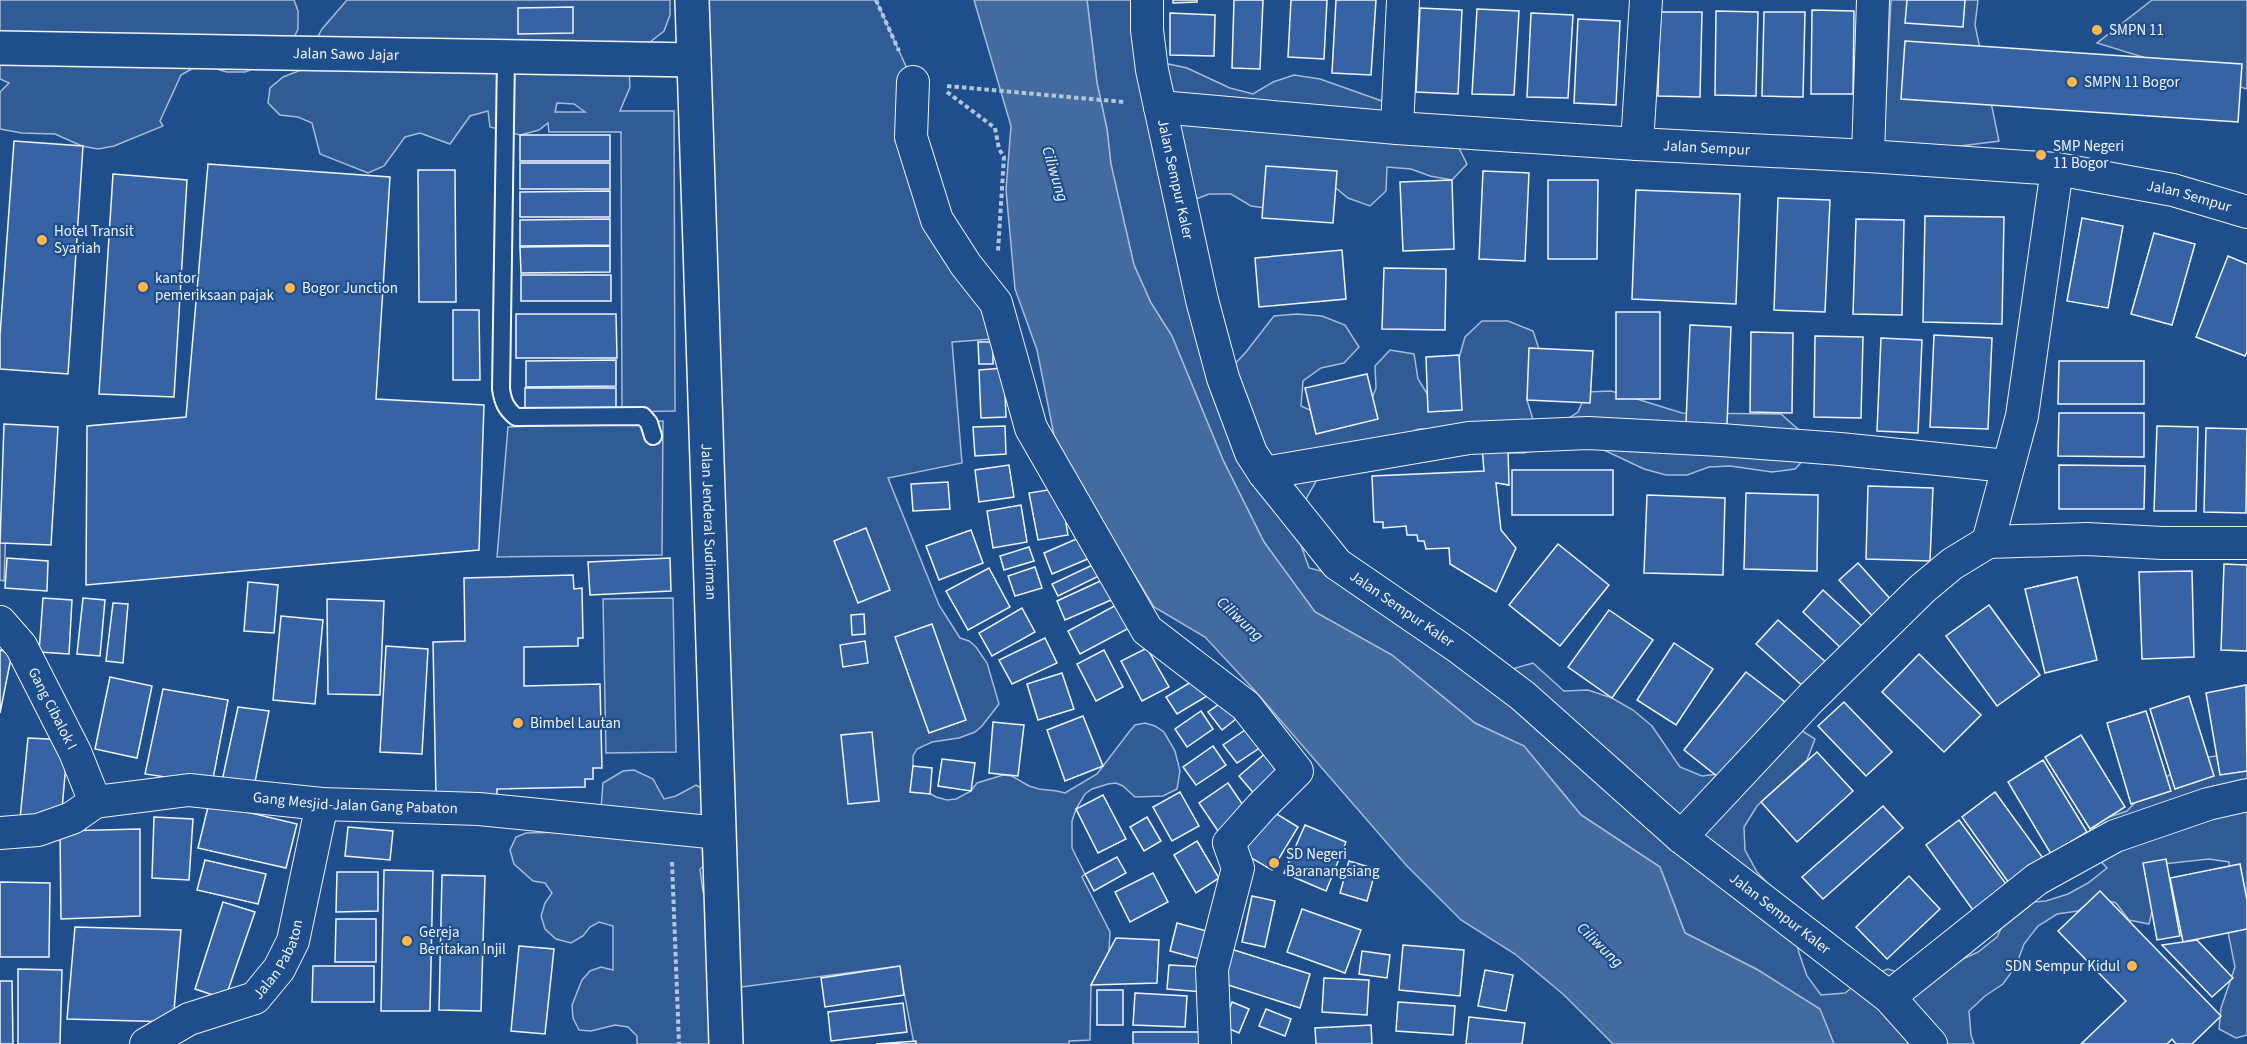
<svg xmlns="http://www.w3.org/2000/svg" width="2247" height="1044" font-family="'Source Sans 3',sans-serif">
	<rect width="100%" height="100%" fill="#1f4e8c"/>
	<g fill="#305b95" stroke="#a8bbd7" stroke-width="1.5" fill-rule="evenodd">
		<polygon points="0,0 294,0 298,11 298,29 289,48 262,65 245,72 227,72 210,67 195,67 181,75 160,121 163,126 114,146 98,149 82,146 55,134 22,133 0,129 0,92 9,83 0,79"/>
		<path d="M347,0H670V15L664,31L650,42L634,43L629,69L630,87L620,111H674L675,411L622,412L621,132H549L548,123L539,130L520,135L490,127L488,111L470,116L450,144L420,133L405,137L384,166L368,173L320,154L312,123L298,117L280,115L268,103L270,88L283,77L299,71L322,29ZM557,103L574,104L585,112H555Z"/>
		<path d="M692,0H876L913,82L911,134L1006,338L952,342L962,463L888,478L939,605L960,638L969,641L976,647L987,663L999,704L982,726L975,732L959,738L932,742L917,749L913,756V772L922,789L936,797L947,800L956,799L971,791L977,783L1003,775L1012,776L1029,786L1039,789L1057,791L1065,793L1097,774L1129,732L1135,725L1145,723L1155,726L1164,732L1175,751L1180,771L1177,789L1163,796L1135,797L1123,786L1116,783L1108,784L1092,789L1085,794L1076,809L1072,821V848L1085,874L1082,877L1110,932L1109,951L1091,985L1090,1040L1069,1041V1044H914L899,966L734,988L714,1044H637V1036L628,1027L615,1025L591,1031L579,1030L573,1018L572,1005L582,980L590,971L601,967L613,970V926L599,922L590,927L583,936L571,943L556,939L545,929L541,916L545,903L552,893L545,883L533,881L514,864L510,850L516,837L526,833L563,832L601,809L603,783L623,771L634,770L653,779L664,799L676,796L696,785L706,791ZM720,854L710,900L703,892L700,869Z"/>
		<polygon points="1087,0 1146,0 1164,63 1187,68 1230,88 1253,94 1273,82 1294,75 1320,79 1413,112 1436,124 1456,142 1467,164 1452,180 1430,176 1411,169 1387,167 1386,191 1370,206 1348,198 1331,184 1272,209 1251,206 1231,194 1209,194 1188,202 1231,368 1246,352 1274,316 1297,314 1322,316 1345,325 1359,347 1344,363 1321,368 1303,381 1301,406 1323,416 1368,409 1376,388 1375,366 1390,350 1414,354 1418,379 1431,400 1459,358 1465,337 1482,321 1508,321 1533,331 1541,355 1527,400 1534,423 1560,424 1578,412 1587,392 1611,391 1682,413 1781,414 1800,431 1810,453 1795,469 1772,472 1730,466 1709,467 1687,475 1666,475 1644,469 1587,442 1545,447 1524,453 1498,453 1440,429 1418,429 1318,478 1307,497 1300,519 1301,545 1309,568 1332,574 1509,670 1533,663 1564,691 1588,690 1612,698 1633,710 1652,726 1680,767 1702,776 1726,773 1793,725 1815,739 1807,760 1757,806 1744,827 1745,850 1757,872 1789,906 1799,953 1807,976 1821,995 1845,993 1863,979 1888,969 1912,977 1956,962 1978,952 1997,937 2006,918 2022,903 2046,901 2068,894 2088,883 2107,868 2093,853 2088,832 2106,818 2127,811 2143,794 2162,779 2203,758 2229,754 2247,767 2247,1035 2236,1038 2219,1029 2221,1008 2235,967 2227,927 2231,904 2229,862 2209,859 2163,864 2149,924 2129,920 2116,903 2095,897 2078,911 2057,914 2038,926 2024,944 2016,966 2003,984 1985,996 1969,1011 1971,1035 1974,1044 1834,1044 1819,1009 1758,970 1685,933 1660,867 1581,815 1524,746 1475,723 1392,655 1315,612 1264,542 1223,460 1172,336 1151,303 1134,265 1111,166 1107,129 1097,83"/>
		<polygon points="1891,0 1978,0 1975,25 1999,141 1883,156"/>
		<polygon points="2152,0 2247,0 2247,89 2097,43"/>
		<polygon points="663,421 662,555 497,557 508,427"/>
		<polygon points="0,514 6,524 4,581 0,580"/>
		<polygon points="673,598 676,752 606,753 603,599"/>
	</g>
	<polygon fill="#446ba0" stroke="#a8bbd7" stroke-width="1.5" points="974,0 1087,0 1097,83 1107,129 1111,164 1134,265 1151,303 1172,336 1223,460 1264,542 1315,612 1392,655 1475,723 1524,746 1581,815 1660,867 1685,933 1758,970 1820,1009 1834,1044 1613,1044 1564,995 1515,954 1461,920 1406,865 1256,692 1205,637 1154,607 1091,504 1054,435 1037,350 1015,289 1006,190 1011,126"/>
	<g fill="#3563a3" stroke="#f2f6ff" stroke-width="1.5">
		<polygon points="1173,0 1197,0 1197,2 1173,3"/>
		<polygon points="1234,0 1263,0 1260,69 1232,68"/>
		<polygon points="1291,0 1327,0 1324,59 1288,57"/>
		<polygon points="1336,0 1376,0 1371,75 1332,73"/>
		<polygon points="1907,0 1965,0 1963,27 1905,23"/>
		<polygon points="573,7 573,33 518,34 518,8"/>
		<polygon points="1420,8 1462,10 1458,94 1416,92"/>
		<polygon points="1477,9 1519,11 1514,95 1472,94"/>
		<polygon points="1812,10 1854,11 1853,94 1811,94"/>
		<polygon points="1716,11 1758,12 1756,96 1715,95"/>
		<polygon points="1660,12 1702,12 1700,97 1658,96"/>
		<polygon points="1764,12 1805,12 1803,97 1762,96"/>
		<polygon points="1170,13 1215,15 1214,56 1170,55"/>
		<polygon points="1531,13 1573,15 1568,98 1527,97"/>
		<polygon points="1578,19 1620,21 1616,105 1574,103"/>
		<polygon points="1905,41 2242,64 2238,122 1901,99"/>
		<rect x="520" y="135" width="90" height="26"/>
		<polygon points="14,141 83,146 68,374 0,369 0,335"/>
		<rect x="520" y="163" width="90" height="26"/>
		<polygon points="208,164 390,177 376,399 484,405 479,550 86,585 87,426 186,417"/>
		<polygon points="1266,166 1337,171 1333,223 1262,218"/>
		<polygon points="418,170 455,170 456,302 419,302"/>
		<polygon points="1483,171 1529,173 1525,261 1479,259"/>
		<polygon points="113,174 187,180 174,397 99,394"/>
		<polygon points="1452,180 1454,249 1403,251 1400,182"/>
		<polygon points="1548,180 1598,180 1597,259 1548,259"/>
		<polygon points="1636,190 1740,194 1736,304 1632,299"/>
		<polygon points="610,191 610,217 520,217 520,192"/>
		<polygon points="1778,198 1830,200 1825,312 1774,310"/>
		<polygon points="1925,216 2004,217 2002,324 1923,322"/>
		<polygon points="2082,218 2123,226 2108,308 2067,301"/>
		<polygon points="610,219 610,245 520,246 520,220"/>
		<polygon points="1856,219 1904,220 1902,315 1853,314"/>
		<polygon points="2154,233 2195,244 2172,325 2131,314"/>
		<polygon points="610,246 610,272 521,273 520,247"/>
		<polygon points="1342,250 1346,299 1259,307 1255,258"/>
		<polygon points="2228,256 2247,264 2247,352 2245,356 2196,337"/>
		<polygon points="1384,268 1446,269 1445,330 1382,329"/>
		<rect x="521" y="275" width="90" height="26"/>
		<polygon points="453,310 479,310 480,380 453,380"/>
		<rect x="1616" y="312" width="44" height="87"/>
		<polygon points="516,314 616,314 617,358 516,358"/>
		<polygon points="1690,325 1731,327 1727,424 1686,423"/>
		<polygon points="1751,332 1793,333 1792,413 1750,412"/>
		<polygon points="1934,335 1992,338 1988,429 1930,427"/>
		<polygon points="1815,336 1863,337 1861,418 1814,417"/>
		<polygon points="1881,338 1922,340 1918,433 1877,431"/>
		<polygon points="978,342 993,342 993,364 979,364"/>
		<polygon points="1529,348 1593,351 1590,403 1527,400"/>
		<polygon points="1459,355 1462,410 1428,412 1426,357"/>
		<polygon points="616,360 616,386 526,387 526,361"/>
		<polygon points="2059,361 2144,361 2144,404 2058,404"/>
		<polygon points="1004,368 1006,417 981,418 979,370"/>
		<polygon points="1367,374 1378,419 1316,434 1305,388"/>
		<polygon points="525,388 616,388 616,414 525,415"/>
		<polygon points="2059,413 2144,413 2144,457 2058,456"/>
		<polygon points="4,424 58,427 51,545 0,543"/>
		<polygon points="1005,426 1006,454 975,456 973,427"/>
		<polygon points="2157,426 2198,427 2196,511 2154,511"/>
		<polygon points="2206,428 2247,429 2246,513 2204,512"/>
		<polygon points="1482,447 1508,449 1509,485 1496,483 1501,530 1516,548 1496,592 1450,564 1449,548 1426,549 1424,541 1418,541 1417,535 1407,535 1406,526 1383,528 1383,522 1374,522 1372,476 1484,471"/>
		<polygon points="1009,465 1014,497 979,502 975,470"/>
		<polygon points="2059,465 2145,466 2144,509 2059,509"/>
		<rect x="1512" y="470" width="101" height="45"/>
		<polygon points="948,482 950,509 913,511 911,484"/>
		<polygon points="1868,486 1933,488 1930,561 1866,559"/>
		<polygon points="1060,488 1068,535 1038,540 1029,493"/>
		<polygon points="1746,493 1818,495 1817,571 1744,569"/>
		<polygon points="1647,495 1725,498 1723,575 1644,573"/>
		<polygon points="1021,505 1027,542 993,548 987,511"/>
		<polygon points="866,528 890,590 858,603 834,541"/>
		<polygon points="971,530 983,563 939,580 926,546"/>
		<polygon points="1081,537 1090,558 1052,574 1044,553"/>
		<polygon points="1558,544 1609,585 1560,646 1509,605"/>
		<polygon points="1029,547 1034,561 1004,570 1000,556"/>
		<polygon points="7,558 48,561 47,591 5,588"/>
		<polygon points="670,558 671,591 590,595 588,562"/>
		<polygon points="1101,561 1107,572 1058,596 1052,584"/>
		<polygon points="1858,563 1894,603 1876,620 1839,580"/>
		<polygon points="2224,564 2247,565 2247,651 2221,650"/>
		<polygon points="1035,567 1042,588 1015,596 1008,576"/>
		<polygon points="989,568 1010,607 968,630 946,591"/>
		<polygon points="2192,571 2194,657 2142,659 2139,572"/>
		<polygon points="573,575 574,589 582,588 583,638 578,638 578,646 524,647 524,686 600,684 602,768 593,768 593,779 585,779 585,787 497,789 497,798 436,798 433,642 465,641 464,578"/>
		<polygon points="1109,577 1118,597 1065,620 1057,601"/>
		<polygon points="2077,577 2097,660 2045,673 2025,589"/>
		<polygon points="248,582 278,585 274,633 244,631"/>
		<polygon points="1823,590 1863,627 1842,649 1803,612"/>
		<polygon points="43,598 72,600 69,654 39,652"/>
		<polygon points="83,598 105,600 100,656 77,654"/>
		<polygon points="327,599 384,601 380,695 328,694"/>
		<polygon points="113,603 128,604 123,663 106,661"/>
		<polygon points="1118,604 1131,627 1080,654 1068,631"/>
		<polygon points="1989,605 2040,675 1997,706 1946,636"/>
		<polygon points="1022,608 1035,632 992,656 979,633"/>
		<polygon points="1609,610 1653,640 1612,698 1568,667"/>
		<polygon points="864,614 865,634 852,635 851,615"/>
		<polygon points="281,616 323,620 315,704 273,700"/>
		<polygon points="1778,620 1828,664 1806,689 1756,644"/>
		<polygon points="932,624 966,720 929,733 895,637"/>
		<polygon points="1045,638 1057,663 1012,684 999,660"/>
		<polygon points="865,641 868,663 843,667 840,645"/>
		<polygon points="1674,643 1713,669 1676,725 1637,700"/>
		<polygon points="386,646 428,649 422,754 380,752"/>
		<polygon points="1147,648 1169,687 1142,701 1121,661"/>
		<polygon points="0,650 12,653 0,713"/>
		<polygon points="1104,650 1123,687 1096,701 1077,664"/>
		<polygon points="1919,654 1981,715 1944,752 1882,692"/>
		<polygon points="1746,672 1785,702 1723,781 1684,750"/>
		<polygon points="1062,673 1074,709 1038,720 1027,684"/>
		<polygon points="1201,676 1212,693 1177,714 1166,697"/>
		<polygon points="110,677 152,686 137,758 95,749"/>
		<polygon points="2246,685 2247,771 2220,775 2206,693"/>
		<polygon points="163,689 228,700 212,784 145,774"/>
		<polygon points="2189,696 2214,776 2175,789 2150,709"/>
		<polygon points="1222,702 1236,719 1222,730 1208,712"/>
		<polygon points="1844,702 1892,752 1866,776 1818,726"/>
		<polygon points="238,707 269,711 254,787 222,781"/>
		<polygon points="1201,711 1213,729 1187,747 1175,729"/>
		<polygon points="2146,711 2171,791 2131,804 2107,723"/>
		<polygon points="1083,716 1103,766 1065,781 1047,730"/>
		<polygon points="993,722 1024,725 1018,776 989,773"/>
		<polygon points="1251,726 1264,745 1237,763 1223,745"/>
		<polygon points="872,732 879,801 848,804 841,735"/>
		<polygon points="2081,735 2125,807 2090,829 2045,757"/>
		<polygon points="28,738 68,740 61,821 20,819"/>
		<polygon points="1213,746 1226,765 1196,785 1183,767"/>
		<polygon points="1268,751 1285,771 1256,796 1239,776"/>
		<polygon points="1817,752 1853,791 1797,842 1761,802"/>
		<polygon points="942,759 975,763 971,791 938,786"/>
		<polygon points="2043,760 2087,832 2051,854 2008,782"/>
		<polygon points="913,766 932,768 930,794 910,792"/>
		<polygon points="1228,783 1249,814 1220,834 1199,803"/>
		<polygon points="1180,792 1199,826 1172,841 1153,807"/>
		<polygon points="1995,792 2045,861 2011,886 1962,817"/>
		<polygon points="1103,795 1126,839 1098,853 1076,809"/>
		<polygon points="209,803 297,824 286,868 198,848"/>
		<polygon points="1883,806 1903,828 1823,899 1802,877"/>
		<polygon points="1267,808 1298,827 1272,870 1241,852"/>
		<polygon points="154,817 193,819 189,880 152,878"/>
		<polygon points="1147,817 1161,841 1144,851 1130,827"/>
		<polygon points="1959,820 2009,888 1975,913 1926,845"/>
		<polygon points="1305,825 1346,842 1326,891 1284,873"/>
		<polygon points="348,827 393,831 390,860 345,856"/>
		<polygon points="140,829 140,916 61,919 60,831"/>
		<polygon points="1197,841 1219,878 1196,893 1174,855"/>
		<polygon points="1117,857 1126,873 1094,891 1085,874"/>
		<polygon points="2166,859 2180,936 2157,940 2143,863"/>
		<polygon points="205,860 266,874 258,904 197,890"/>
		<polygon points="1349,861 1376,869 1367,901 1340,893"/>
		<polygon points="2240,864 2247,900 2247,929 2183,942 2170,878"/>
		<polygon points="384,870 433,871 430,1011 381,1011"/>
		<polygon points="337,872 378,872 378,911 336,912"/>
		<polygon points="1153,873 1168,902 1130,922 1115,892"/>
		<polygon points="442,875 485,876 481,1011 439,1010"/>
		<polygon points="1909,876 1940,909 1887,959 1856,927"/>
		<polygon points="0,882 50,883 49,957 0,957"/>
		<polygon points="2100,891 2221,1016 2192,1044 2176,1044 2172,1039 2167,1044 2081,1044 2126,1001 2058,931"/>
		<polygon points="1252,896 1275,901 1265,947 1242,942"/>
		<polygon points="223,902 255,912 225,999 195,989"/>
		<polygon points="1302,909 1361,930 1345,973 1287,952"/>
		<polygon points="336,919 376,919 376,962 335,962"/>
		<polygon points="1177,923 1214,933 1207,961 1170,951"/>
		<polygon points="75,927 181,930 173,1022 67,1019"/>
		<polygon points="1116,938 1159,940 1157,983 1091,985"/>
		<polygon points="2197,940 2233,978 2212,997 2162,945"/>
		<polygon points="1403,945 1464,950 1460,996 1399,990"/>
		<polygon points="519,946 554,949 545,1034 511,1031"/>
		<polygon points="1231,949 1310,974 1300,1008 1219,982"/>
		<polygon points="1362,951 1390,955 1387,978 1359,974"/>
		<polygon points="1169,965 1205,967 1203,992 1167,989"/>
		<polygon points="313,966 374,966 374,1002 312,1002"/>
		<polygon points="900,966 904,995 825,1007 821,978"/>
		<polygon points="18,969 62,970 60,1044 18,1044"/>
		<polygon points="1485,970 1513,975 1506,1011 1478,1006"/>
		<polygon points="1324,978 1369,980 1367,1015 1322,1012"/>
		<polygon points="0,981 12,981 13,1044 0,1044"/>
		<rect x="1097" y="990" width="26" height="35"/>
		<polygon points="1135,993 1187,996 1185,1027 1133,1025"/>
		<polygon points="1232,1002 1249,1009 1239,1033 1223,1026"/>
		<polygon points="1398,1002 1455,1006 1453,1035 1396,1031"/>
		<polygon points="903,1003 907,1032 831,1041 828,1012"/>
		<polygon points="1266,1009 1291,1019 1285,1036 1259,1026"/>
		<polygon points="1469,1017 1525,1023 1522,1044 1466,1044"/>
		<polygon points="1371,1025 1372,1044 1316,1044 1315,1028"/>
		<rect x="1133" y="1032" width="69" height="12"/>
		<polygon points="916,1041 916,1044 876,1044"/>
	</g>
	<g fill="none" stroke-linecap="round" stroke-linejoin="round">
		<defs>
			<path id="lane" d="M506,57L501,389C503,402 506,409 516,417L643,416L649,423L653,436"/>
			<g id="street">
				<path id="s1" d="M1147,0V30L1152,70L1202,300L1223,378L1251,453L1264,473L1337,564L1458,647L1523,696L1681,837L1889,997L1931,1044"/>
				<polyline points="913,82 911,137 937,220 966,265 996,303 1031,428 1147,630 1246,706 1297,771 1261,807 1229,843 1238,868 1212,969 1215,1044"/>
				<path id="s2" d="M1160,107L1397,128L1637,144L1868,156L2057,169L2173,190L2247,212"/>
				<polyline points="1397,128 1403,0"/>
				<polyline points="1637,144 1646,0"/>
				<polyline points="1868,156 1873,0"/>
				<polyline points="2057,169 2022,416 1988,542 2087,539 2162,543 2247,543"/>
				<polyline points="1264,473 1469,438 1588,433 1721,440 1840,449 2007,466"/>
				<path id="s3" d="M0,622L21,646L75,752L95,802"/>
				<path id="s4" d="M0,833L38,830L72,818L95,802L189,790L322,804L479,809L719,833"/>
				<polyline points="1681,837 1810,699 1922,589 1952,564 1988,542"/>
				<polyline points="1889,997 2037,879 2115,836 2208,804 2247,795"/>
				<path id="s5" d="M146,1044L189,1019L255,998L279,969L293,941L322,804"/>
			</g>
			<g id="secondary">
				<path id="s6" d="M0,48L694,60"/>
			</g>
			<g id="primary">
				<path id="s7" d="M692,0L726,1044"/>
			</g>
		</defs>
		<use href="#lane" stroke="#f2f6ff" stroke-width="20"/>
		<use href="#street" stroke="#f2f6ff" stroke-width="34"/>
		<use href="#secondary" stroke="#f2f6ff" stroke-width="36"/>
		<use href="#primary" stroke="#f2f6ff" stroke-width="36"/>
		<g stroke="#b3c4dc" stroke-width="4" stroke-dasharray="4.5 3" stroke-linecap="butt">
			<polyline points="876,0 899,51"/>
			<polyline points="947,86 1124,102"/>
			<polyline points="947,92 995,128 999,149 1004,157 998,251"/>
			<polyline points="672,862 679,1044"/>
		</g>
		<use href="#lane" stroke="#1f4e8c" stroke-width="16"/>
		<use href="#street" stroke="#1f4e8c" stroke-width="32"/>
		<use href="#secondary" stroke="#1f4e8c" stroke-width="33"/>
		<use href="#primary" stroke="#1f4e8c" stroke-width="33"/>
	</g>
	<g fill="#ffb74d" stroke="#1f4e8c" stroke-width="2">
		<circle cx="2097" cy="30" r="6"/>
		<circle cx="2072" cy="82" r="6"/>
		<circle cx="2041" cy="155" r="6"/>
		<circle cx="42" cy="240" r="6"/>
		<circle cx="143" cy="287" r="6"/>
		<circle cx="290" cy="288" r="6"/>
		<circle cx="518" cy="723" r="6"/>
		<circle cx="1274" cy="863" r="6"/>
		<circle cx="407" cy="941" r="6"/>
		<circle cx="2132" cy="966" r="6"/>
	</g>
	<g text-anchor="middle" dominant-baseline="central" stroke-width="4.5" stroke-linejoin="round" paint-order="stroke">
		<g font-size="15" fill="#f2f6ff" stroke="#1f4e8c" text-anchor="start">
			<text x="2109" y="30">SMPN 11</text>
			<text x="2084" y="82">SMPN 11 Bogor</text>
			<text x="2053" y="146">SMP Negeri<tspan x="2053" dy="17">11 Bogor</tspan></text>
			<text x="54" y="231">Hotel Transit<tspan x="54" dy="17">Syariah</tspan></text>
			<text x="155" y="278">kantor<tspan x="155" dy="17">pemeriksaan pajak</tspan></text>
			<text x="302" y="288">Bogor Junction</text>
			<text x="530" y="723">Bimbel Lautan</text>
			<text x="1286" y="854">SD Negeri<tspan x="1286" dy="17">Baranangsiang</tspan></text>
			<text x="419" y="932">Gereja<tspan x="419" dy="17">Beritakan Injil</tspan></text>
			<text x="2120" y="966" text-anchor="end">SDN Sempur Kidul</text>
		</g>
		<g font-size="15" fill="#f2f6ff" stroke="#1f4e8c">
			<text stroke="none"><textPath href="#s6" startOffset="346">Jalan Sawo Jajar</textPath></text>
			<text stroke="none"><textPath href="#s2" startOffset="548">Jalan Sempur</textPath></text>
			<text stroke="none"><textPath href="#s1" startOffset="182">Jalan Sempur Kaler</textPath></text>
			<text stroke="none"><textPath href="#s2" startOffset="1034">Jalan Sempur</textPath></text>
			<text stroke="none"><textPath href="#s7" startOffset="522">Jalan Jenderal Sudirman</textPath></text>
			<text stroke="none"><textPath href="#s1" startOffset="686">Jalan Sempur Kaler</textPath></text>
			<text stroke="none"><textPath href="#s3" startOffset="102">Gang Cibalok I</textPath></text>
			<text stroke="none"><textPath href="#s4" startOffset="364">Gang Mesjid-Jalan Gang Pabaton</textPath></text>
			<text stroke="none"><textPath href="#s1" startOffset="1172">Jalan Sempur Kaler</textPath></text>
			<text stroke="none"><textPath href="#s5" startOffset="165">Jalan Pabaton</textPath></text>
		</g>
		<g font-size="16" font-style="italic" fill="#f2f6ff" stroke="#1f4e8c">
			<text transform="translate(1055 174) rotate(73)">Ciliwung</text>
			<text transform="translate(1240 619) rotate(43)">Ciliwung</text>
			<text transform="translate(1600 945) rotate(44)">Ciliwung</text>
		</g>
	</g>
</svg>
